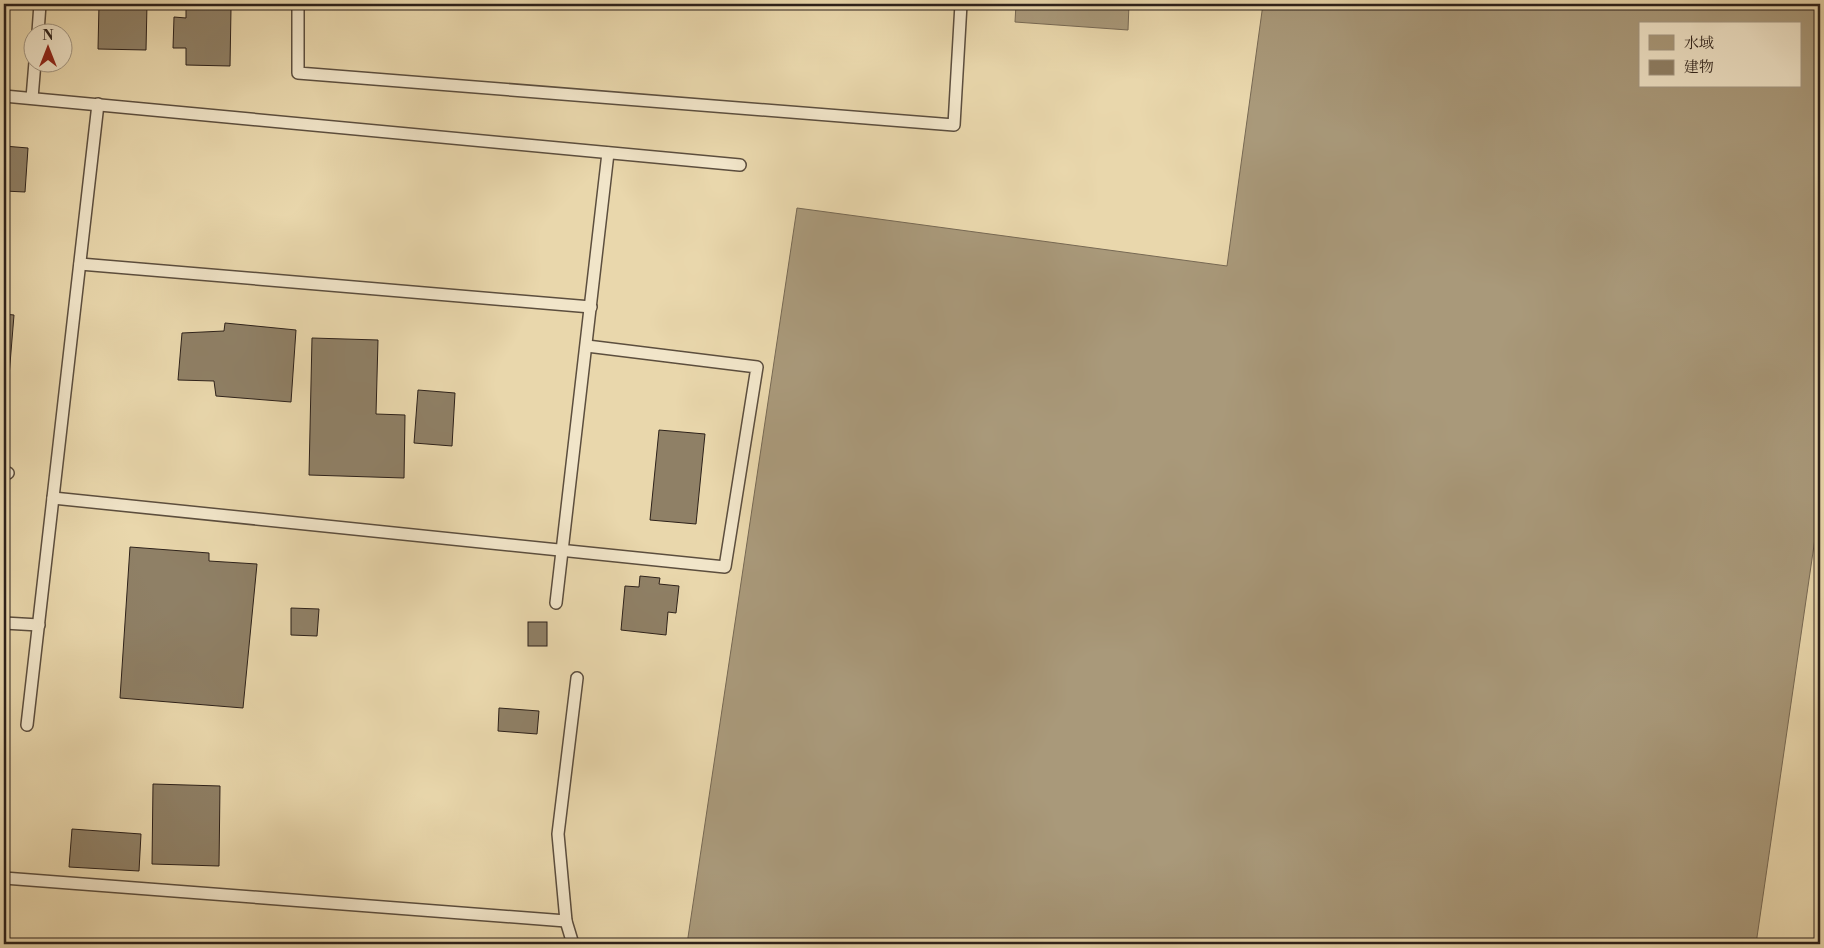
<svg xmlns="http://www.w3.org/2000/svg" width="1824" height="948" font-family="'Libre Bodoni','Noto Serif JP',serif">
	<rect width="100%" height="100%" fill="#e9d7ac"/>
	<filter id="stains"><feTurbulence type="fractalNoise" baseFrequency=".004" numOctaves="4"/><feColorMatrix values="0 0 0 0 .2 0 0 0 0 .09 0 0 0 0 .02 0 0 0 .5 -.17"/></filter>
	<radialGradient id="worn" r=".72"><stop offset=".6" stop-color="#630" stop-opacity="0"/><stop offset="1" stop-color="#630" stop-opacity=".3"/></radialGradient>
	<g fill="#a9997a" stroke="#776954" fill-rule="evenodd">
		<polygon points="1016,4 1129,4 1128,30 1015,22"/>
		<path d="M1263,4H1820V504L1756,944H687L797,208L1227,266ZM1640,24H1800V86H1640Z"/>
	</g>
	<g fill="#8f8066" stroke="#2d211a">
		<polygon points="99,4 147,4 146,50 98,49"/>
		<polygon points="186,8 231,9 230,66 186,65 186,48 173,48 174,17 186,18"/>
		<polygon points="4,146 28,148 25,192 4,191"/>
		<polygon points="4,314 14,315 6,413 4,413"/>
		<polygon points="225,323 296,330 291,402 216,396 214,381 178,380 182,333 224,331"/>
		<polygon points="312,338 378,340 376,414 405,415 404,478 309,475"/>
		<polygon points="418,390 455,393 452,446 414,443"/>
		<polygon points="659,430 705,434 696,524 650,520"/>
		<polygon points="130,547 209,553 209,561 257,564 243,708 120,698"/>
		<polygon points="640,576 660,578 659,584 679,586 676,613 668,612 666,635 621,630 625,586 639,587"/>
		<polygon points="291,608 319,609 317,636 291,635"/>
		<rect x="528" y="622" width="19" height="24"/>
		<polygon points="499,708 539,711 537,734 498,731"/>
		<polygon points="153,784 220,786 219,866 152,864"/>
		<polygon points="72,829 141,834 139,871 69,867"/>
	</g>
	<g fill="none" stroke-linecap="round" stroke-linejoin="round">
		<defs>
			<g id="lane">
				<polyline points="298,4 298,73 954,125 961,4"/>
				<polyline points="38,32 40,4"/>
				<polyline points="4,96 740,165"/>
				<polyline points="32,98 35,62"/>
				<polyline points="80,264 591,307"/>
				<polyline points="4,472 8,473"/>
				<polyline points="53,498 725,567 757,367 587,346"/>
				<polyline points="556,603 608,153"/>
				<polyline points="4,623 39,625"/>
				<polyline points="27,725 98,104"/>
				<polyline points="4,878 566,921"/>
				<polyline points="573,944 566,921 558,834 577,678"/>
			</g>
		</defs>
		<use href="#lane" stroke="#5c4e3e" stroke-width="14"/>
		<use href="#lane" stroke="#f1e5c9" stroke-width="11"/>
	</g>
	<rect width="1824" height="948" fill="none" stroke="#e9d7ac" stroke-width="20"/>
	<rect x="5" y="5" width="1814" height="938" fill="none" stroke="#2d211a" stroke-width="2.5"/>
	<rect x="10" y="10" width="1804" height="928" fill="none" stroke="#2d211a"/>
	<rect x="1639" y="22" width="162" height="65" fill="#f1e5c9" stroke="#a39783"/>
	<rect x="1649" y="35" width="25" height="15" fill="#a9997a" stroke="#a39783"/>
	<text x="1684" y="48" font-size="15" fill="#2d211a">水域</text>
	<rect x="1649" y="60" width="25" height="15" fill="#8f8066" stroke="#a39783"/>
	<text x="1684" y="72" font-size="15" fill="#2d211a">建物</text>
	<g transform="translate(48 48)"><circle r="24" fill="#f1e5c9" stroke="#a39783"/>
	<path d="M0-4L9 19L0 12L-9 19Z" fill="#8f2418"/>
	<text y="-8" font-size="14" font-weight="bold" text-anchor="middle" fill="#2d211a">N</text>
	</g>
	<rect width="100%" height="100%" filter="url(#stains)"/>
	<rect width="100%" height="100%" fill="url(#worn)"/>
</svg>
